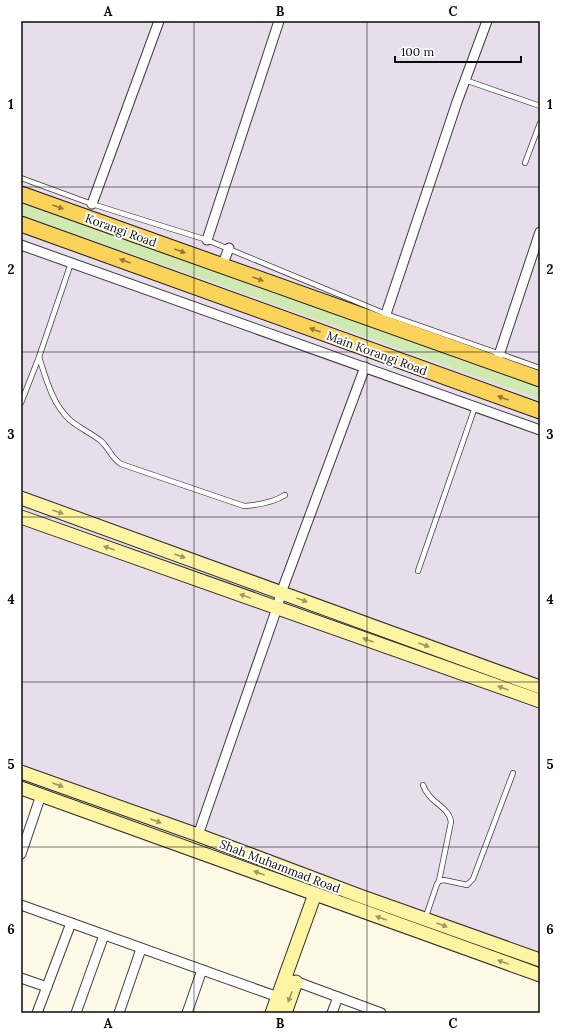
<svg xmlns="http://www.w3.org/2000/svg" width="561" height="1034" font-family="Lora,serif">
	<rect width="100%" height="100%" fill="#fffae7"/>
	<polygon fill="#e8ddea" points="21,21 540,21 540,971 175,830 21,776"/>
	<polygon fill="#cfe9b1" points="21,203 216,271 540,387 540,399 212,282 21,215"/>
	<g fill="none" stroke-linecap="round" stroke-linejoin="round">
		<defs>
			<g id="lane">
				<polyline points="465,80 540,106"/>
				<polyline points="525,163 540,123"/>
				<polyline points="21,178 92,204 207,240 386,314 540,368"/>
				<path d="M39,357C46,379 53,405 70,420C79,428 91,433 101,441C109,448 111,458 121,464L244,506C258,505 274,502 285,495"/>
				<polyline points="21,403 39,357 71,263"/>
				<polyline points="418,571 475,407"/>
				<path d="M423,785C429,803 449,806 451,822L439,881"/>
				<polyline points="425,919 437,884 439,881 444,880 467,885 473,879 513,773"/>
			</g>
			<g id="street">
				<polyline points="92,204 159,21"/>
				<polyline points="207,240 279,21"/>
				<polyline points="21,245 540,430"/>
				<polyline points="222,266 229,248"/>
				<polyline points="386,314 457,102 487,21"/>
				<polyline points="496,364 540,232"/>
				<polyline points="198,835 277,608 281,593 365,367"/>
				<polyline points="21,854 41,795"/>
				<polyline points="21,905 278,997"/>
				<polyline points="21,978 47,987"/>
				<polyline points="292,980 381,1013"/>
				<polyline points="37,1013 71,923"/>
				<polyline points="76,1013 104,935"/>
				<polyline points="119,1013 141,949"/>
				<polyline points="187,1013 202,970"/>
				<polyline points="332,1013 338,997"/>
			</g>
			<g id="secondary">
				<polyline points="21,498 540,687"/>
				<polyline points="21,517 540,701"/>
				<polyline points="21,772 198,835 360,896 540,960"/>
				<polyline points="21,788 540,975"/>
				<polyline points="272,1013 315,894"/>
				<polyline points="285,1013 296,982"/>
			</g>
			<g id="primary">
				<polyline points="21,194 540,379"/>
				<polyline points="21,224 540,411"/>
			</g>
		</defs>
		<use href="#lane" stroke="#3d3d3d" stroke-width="6"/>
		<use href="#street" stroke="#3d3d3d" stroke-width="11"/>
		<use href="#secondary" stroke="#2c2c2c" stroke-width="15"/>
		<use href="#primary" stroke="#1b1b1b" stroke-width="17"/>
		<use href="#lane" stroke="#fff" stroke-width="4.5"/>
		<use href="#street" stroke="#fff" stroke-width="9"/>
		<use href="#secondary" stroke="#fff4a2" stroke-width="13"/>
		<use href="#primary" stroke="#fcd35a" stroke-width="15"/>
	</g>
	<defs><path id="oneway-solid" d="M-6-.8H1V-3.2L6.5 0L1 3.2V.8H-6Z"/></defs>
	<g fill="#8f7936">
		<use href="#oneway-solid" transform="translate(58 207) rotate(20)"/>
		<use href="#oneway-solid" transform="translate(180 251) rotate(20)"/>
		<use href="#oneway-solid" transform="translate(125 261) rotate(-160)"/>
		<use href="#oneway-solid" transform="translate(258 279) rotate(20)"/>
		<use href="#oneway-solid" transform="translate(315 330) rotate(-160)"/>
		<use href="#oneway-solid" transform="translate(503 398) rotate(-160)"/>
	</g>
	<g fill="#9d9665">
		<use href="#oneway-solid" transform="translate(58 512) rotate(20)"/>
		<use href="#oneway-solid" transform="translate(109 548) rotate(-160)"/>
		<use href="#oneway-solid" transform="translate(180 556) rotate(20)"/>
		<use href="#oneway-solid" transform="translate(245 596) rotate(-160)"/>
		<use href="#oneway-solid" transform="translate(302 600) rotate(20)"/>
		<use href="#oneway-solid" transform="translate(368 640) rotate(-160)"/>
		<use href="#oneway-solid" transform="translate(424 645) rotate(20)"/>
		<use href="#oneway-solid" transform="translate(503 688) rotate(-160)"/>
		<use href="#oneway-solid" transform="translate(58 785) rotate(20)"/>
		<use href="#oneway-solid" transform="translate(156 821) rotate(20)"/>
		<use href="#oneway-solid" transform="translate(259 873) rotate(-160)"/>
		<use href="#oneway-solid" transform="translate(381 918) rotate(-160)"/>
		<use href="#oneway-solid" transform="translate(442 925) rotate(20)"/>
		<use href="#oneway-solid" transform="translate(503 962) rotate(-160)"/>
		<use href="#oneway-solid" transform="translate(290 997) rotate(110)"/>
	</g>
	<path fill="none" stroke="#0a0a0a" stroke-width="1" stroke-opacity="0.55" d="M194,21V1013M367,21V1013M21,187H540M21,352H540M21,517H540M21,682H540M21,847H540"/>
	<g text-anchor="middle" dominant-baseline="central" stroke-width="4" stroke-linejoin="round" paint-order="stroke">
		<g font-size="12" fill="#0a0a0a" stroke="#fff">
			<text transform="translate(121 230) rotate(20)">Korangi Road</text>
			<text transform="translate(377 353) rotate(20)">Main Korangi Road</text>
			<text transform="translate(280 866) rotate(21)">Shah Muhammad Road</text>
		</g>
	</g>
	<rect width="561" height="1034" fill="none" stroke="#ffffff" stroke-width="44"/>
	<path d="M395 56v6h126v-6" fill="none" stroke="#0a0a0a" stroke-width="2"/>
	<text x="401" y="56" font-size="12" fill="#0a0a0a" stroke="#ffffff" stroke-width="3" paint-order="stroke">100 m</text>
	<rect x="22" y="22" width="517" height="990" fill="none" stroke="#0a0a0a" stroke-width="1.5"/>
	<g font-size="13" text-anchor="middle" font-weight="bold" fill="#0a0a0a">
		<text x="108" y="16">A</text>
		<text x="280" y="16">B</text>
		<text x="453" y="16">C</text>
		<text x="11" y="109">1</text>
		<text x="550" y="109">1</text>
		<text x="11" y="274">2</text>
		<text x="550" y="274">2</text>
		<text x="11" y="439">3</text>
		<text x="550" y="439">3</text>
		<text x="11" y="604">4</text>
		<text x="550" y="604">4</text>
		<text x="11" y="769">5</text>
		<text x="550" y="769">5</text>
		<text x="11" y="934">6</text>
		<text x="550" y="934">6</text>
		<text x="108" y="1028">A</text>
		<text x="280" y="1028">B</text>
		<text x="453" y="1028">C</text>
	</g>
</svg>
